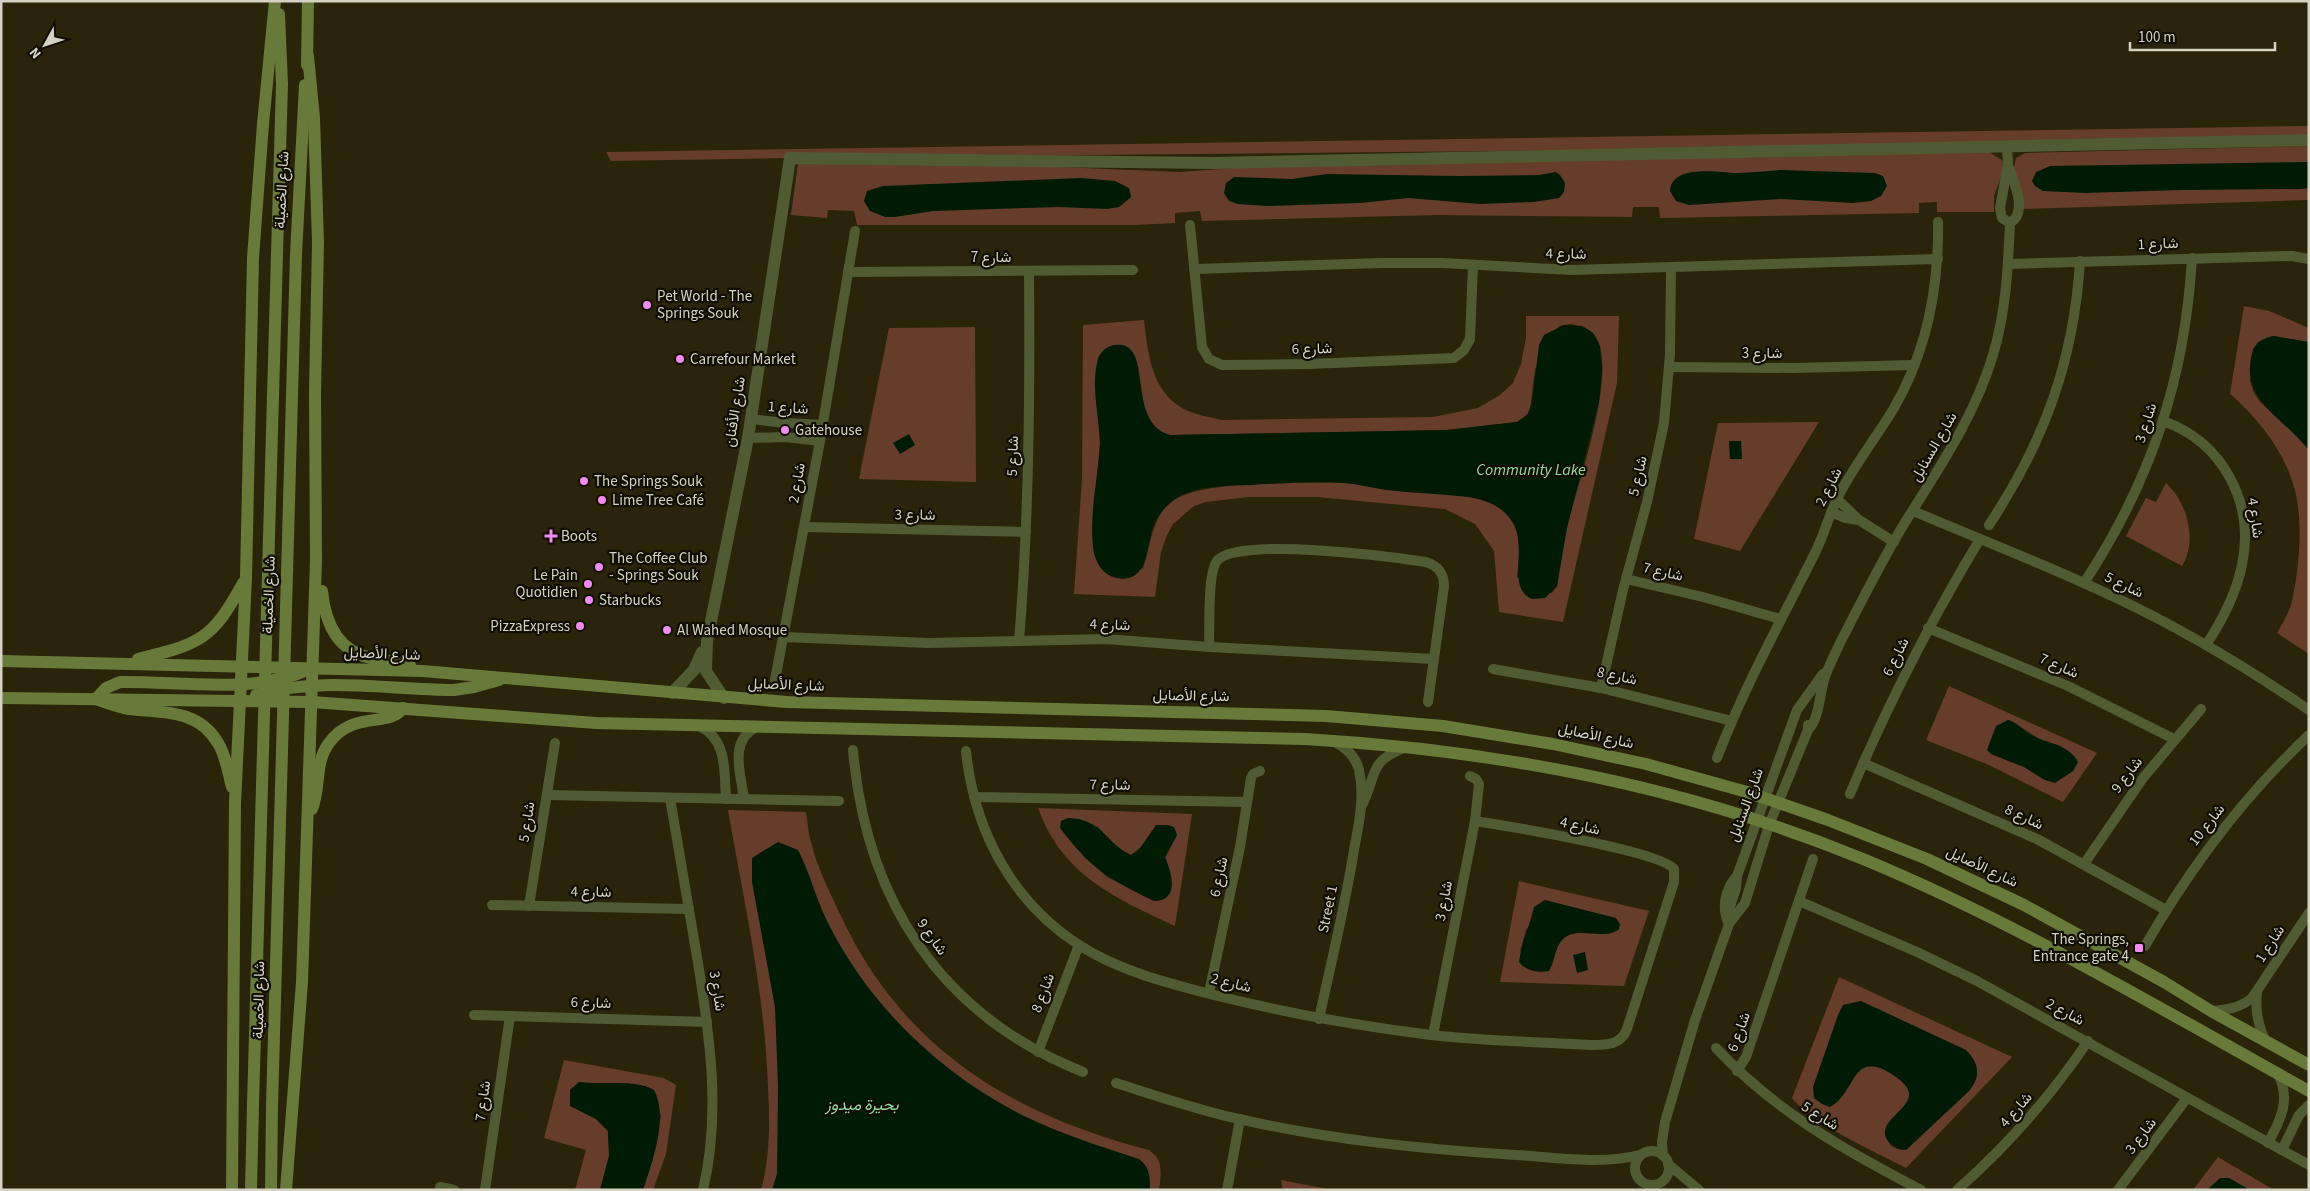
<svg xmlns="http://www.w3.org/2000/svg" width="2310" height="1191" font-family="'Source Sans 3',Vazirmatn,sans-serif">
	<rect width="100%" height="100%" fill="#2a240a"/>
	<g fill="#663d2b" fill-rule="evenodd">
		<polygon points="2309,126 2309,140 2007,146 790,158 611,161 606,152"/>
		<polygon points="2309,146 2309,200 2023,209 2014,167 2016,158 2025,153"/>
		<polygon points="1989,152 2002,160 2005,166 1994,196 1994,212 1937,212 1937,202 1919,203 1919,213 1660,218 1659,207 1633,207 1632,217 1438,215 1202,221 1200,211 1175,213 1175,223 1136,225 857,225 854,211 828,210 827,218 791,215 798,163 934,162 1180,172 1262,166"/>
		<path d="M2244,306L2269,311L2309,328V342L2273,336L2258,342L2253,349L2250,381L2254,393L2260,402L2285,424L2309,450V654L2277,633C2282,624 2288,614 2291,605C2299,572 2304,520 2294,487C2284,451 2258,418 2230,394Z"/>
		<path d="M1526,316H1619L1617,383L1563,622L1499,612L1494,551L1475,524L1445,509L1317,497H1248L1206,502L1194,506L1173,524L1167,535L1161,552L1155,597L1074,594L1082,479L1083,325L1144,320C1148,353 1151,391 1184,409C1195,415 1209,417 1222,420L1433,417L1478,408L1500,395L1513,383L1521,364L1526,338ZM1570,324C1582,326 1592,328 1598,341C1615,381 1578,483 1567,526C1562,546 1560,566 1557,586L1552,593L1517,577C1520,548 1524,528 1499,508C1475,489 1435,494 1406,492C1386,490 1366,485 1346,483C1310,481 1197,480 1171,502C1150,521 1152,544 1143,568L1123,578L1111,576L1095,556L1093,546L1094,511L1100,442L1096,396L1098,358L1105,349L1114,345L1129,349C1148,376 1131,424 1170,435L1447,430L1517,422L1524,418L1530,410L1535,369L1559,326Z"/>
		<polygon points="975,327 976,482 859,479 889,328"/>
		<polygon points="1819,422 1740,551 1694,539 1718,423"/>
		<path d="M2166,483C2187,502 2198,540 2182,566L2126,536L2146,498L2156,502Z"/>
		<path d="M1949,686L2097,753L2063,802L1989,765L1926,740ZM2015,723L2041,740L2061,746L2045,780L2024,767L1991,754Z"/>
		<path d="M1038,808L1192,814L1175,926C1115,898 1062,875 1038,808ZM1167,825L1174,827L1177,835L1145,896L1107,877L1082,855L1097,826L1119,850L1131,855Z"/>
		<path d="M728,810L806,812C808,822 808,833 811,842C817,867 830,893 841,916C903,1049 1011,1114 1149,1150C1164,1160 1161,1174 1159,1190H761C770,1157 770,1122 768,1088C765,994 744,902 728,810Z"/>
		<path d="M1519,881L1649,911L1624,986L1500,982ZM1532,923L1619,929C1602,942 1577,924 1562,940C1556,946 1554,958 1552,966L1520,951L1526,930Z"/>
		<path d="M1839,977L2012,1057L1906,1168C1877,1153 1811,1123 1792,1098ZM1861,1001L1970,1090L1906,1150L1897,1149L1890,1145C1894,1134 1896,1121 1901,1112C1903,1108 1907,1106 1908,1103C1915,1087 1897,1077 1887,1071C1879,1066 1870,1065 1861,1069C1846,1078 1848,1097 1830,1107Z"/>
		<polygon points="564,1060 664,1078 676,1085 666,1154 653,1190 643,1190 652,1161 661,1115 629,1083 600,1085 579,1082 571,1106 596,1119 608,1131 609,1156 600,1190 575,1190 586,1150 544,1138"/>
		<polygon points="2218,1157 2274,1190 2193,1190"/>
		<polygon points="1281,1180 1333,1190 1283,1190"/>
	</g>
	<g fill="#001b04">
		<polygon points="2309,162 2309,188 2301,189 2181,190 2085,193 2043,191 2035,186 2032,181 2036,172 2050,166"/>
		<path d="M1781,170L1875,173L1883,176L1887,186L1881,196L1871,201L1853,203L1781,199L1689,205L1676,201L1670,191C1672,163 1720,173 1738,173C1752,173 1767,171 1781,170Z"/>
		<polygon points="1556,172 1560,175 1565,183 1564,192 1559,198 1534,202 1480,204 1408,198 1360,203 1267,206 1238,204 1229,201 1224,193 1226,183 1234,177 1292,179 1327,174 1459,176 1539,175"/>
		<polygon points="1081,178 1115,181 1129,188 1131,197 1119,207 1107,209 1059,207 933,211 895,217 885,217 870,211 864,201 867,191 883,186"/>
		<path d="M1564,325L1582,326L1593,333L1600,346L1602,369L1599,402L1567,528L1557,586L1545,598L1532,599C1495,583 1555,512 1468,497C1441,494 1414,493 1387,490C1373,488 1359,484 1344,483C1313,482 1282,483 1251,485C1229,486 1207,485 1186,493C1173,498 1161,510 1155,522C1145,542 1151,585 1116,578C1104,575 1097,565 1094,553C1088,520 1098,478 1100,445C1100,417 1090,387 1098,359C1100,352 1107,346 1115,345C1156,340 1124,422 1170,435L1447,430L1517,422L1528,414L1532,402L1539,345L1544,335Z"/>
		<path d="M2273,336L2309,342V450C2286,420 2242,401 2251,358C2254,344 2260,339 2273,336Z"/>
		<polygon points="909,434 915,445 900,454 893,443"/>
		<polygon points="1729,441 1741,441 1742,459 1730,459"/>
		<path d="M2008,720C2018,723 2023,731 2031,735C2047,744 2069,744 2078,762L2073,771L2055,783L2045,780L2024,767L1991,754L1987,750L1996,726Z"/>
		<path d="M1068,818C1103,819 1104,842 1131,855L1138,851L1156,825H1167L1174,827L1177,835L1165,857C1171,871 1181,901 1154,901C1109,879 1091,869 1060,828L1061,821Z"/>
		<path d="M778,842L798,850C811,875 817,903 830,927C872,1008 941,1074 1022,1115C1060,1134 1100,1146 1139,1159C1150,1168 1150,1176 1150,1190H772L777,1174L778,1086L775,1007L752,882V858Z"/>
		<path d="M1545,900L1616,918L1620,924L1619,929C1602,942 1576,923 1561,941C1555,949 1554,962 1549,971C1538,973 1526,971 1519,962C1522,940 1530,926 1534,907Z"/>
		<polygon points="1585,952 1588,970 1577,973 1573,955"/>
		<path d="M1861,1001L1966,1050C1979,1063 1981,1076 1970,1090L1906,1150C1891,1149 1878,1136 1889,1122C1902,1106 1923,1096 1896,1077C1851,1045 1858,1092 1830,1107L1822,1104L1814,1098L1813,1087L1838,1015L1843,1005Z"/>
		<path d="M579,1082C599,1085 638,1079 654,1090C669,1117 652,1163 643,1190H600L609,1156L608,1131L596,1119L570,1106V1090Z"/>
		<polygon points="2220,1178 2229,1178 2250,1190 2207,1190"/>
	</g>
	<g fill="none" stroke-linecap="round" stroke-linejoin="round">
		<g stroke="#505b34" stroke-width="10">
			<polyline points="2007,146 2008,165 2000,208 2002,218 2010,223"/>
			<path d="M2008,165C2013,181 2029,212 2010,223"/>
			<polyline points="1190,225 1202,347 1209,359 1222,365 1309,364 1454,358 1464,350 1470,339 1473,265"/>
			<polyline points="2008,264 2292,256 2309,259"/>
			<polyline points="1194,269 1382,263 1443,263 1572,270 1938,259"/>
			<polyline points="848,272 1133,270"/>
			<polyline points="1670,367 1794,368 1914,365"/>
			<polyline points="751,419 784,423 823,425"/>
			<path d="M2163,421C2223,442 2255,503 2242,565C2236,594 2222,621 2206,645"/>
			<polyline points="748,438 786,437 820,441"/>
			<polyline points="1837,499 1859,520 1894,542"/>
			<path d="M1913,511C1979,539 2047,565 2112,596C2181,628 2246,667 2309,710"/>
			<polyline points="1831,512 1845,518 1859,520"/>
			<path d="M1989,525C2044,442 2074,361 2080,261"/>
			<polyline points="804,527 1026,532"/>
			<polyline points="1626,579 1703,597 1780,619"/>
			<path d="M2084,583C2151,481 2185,379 2192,258"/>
			<polyline points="1928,628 2068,686 2174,739"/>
			<polyline points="783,637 928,643 1106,639 1209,647 1434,659"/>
			<path d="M1019,641C1029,518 1030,395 1029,272"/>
			<path d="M1209,647C1210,629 1207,574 1217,561C1235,536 1393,557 1426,562C1438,566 1444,573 1444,586L1428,702"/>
			<polyline points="1493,669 1601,688 1732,721"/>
			<polyline points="775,680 820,441 855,231"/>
			<polyline points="1601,688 1623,590 1647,502 1664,423 1670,354 1671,267"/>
			<path d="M699,726C728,739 724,772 726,799"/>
			<path d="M1808,730C1820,718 1819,694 1825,677C1829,665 1835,654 1840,643C1860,604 1879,566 1901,529C1936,472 1974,419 1993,355C2006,312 2008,268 2010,223"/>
			<path d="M853,750C866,900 940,1015 1083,1072"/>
			<path d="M966,751C974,830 1012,902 1079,945C1119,971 1168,983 1214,995C1286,1013 1358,1026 1431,1035C1484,1041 1538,1042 1591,1045C1607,1045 1621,1045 1627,1029L1674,882V869C1660,851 1507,826 1475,821"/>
			<path d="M1717,758C1744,687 1781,621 1815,553C1825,533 1830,511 1841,491C1857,462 1877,436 1894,408C1927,351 1939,287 1938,222"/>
			<polyline points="1863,763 2037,839 2166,910"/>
			<path d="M1850,794C1887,706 1930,622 1980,539"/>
			<polyline points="547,795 839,801"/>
			<polyline points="974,797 1246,802"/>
			<path d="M670,798C679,853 689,908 698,963C710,1038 721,1114 703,1190"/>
			<path d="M744,799C741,774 728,740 757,727"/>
			<path d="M1362,805C1377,777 1367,762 1404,748"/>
			<polyline points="2084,864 2143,778 2201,709"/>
			<polyline points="1799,901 1917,952 1977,981 2309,1165"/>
			<polyline points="492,905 689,909"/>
			<polyline points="529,906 555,743"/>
			<polyline points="1727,916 1736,888 1737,877"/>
			<path d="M1729,924C1721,908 1725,889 1737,876L1797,710L1823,674"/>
			<path d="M2145,946C2190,868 2243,797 2309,735"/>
			<path d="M2257,992C2255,1011 2258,1025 2266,1042"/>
			<polyline points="1209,993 1240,847 1251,778 1253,774 1260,771"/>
			<path d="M2211,1011C2226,1010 2240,1008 2252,998L2309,913"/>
			<polyline points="474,1015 707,1022"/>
			<path d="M1319,1019C1331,963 1345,907 1354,850C1359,824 1365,796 1359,770C1356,757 1346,748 1335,742"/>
			<polyline points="1433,1035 1475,821 1479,784 1476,779 1470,776"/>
			<path d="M1716,1048C1776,1112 1844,1150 1921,1190"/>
			<polyline points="1038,1052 1079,945"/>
			<polyline points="1737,1071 1746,1057 1813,859"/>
			<path d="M1116,1083C1157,1096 1197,1110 1239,1119C1330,1140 1423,1149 1516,1155C1556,1157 1601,1165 1640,1155"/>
			<path d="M2268,1143C2281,1120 2291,1099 2278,1074"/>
			<polyline points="2282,1150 2299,1115 2309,1105"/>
			<circle cx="1652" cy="1168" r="17"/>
			<polyline points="1663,1156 1662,1142 1665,1122 1695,1020 1729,924 1745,903 1769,825 1808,730 1808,725"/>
			<polyline points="1668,1164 1699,1190"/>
			<polyline points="440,1187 454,1190"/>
			<polyline points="485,1190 510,1016"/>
			<polyline points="1227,1190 1240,1119"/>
			<path d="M1957,1190C2007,1146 2051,1096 2088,1041"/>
			<polyline points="2118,1190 2187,1098"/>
		</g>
		<g stroke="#505b34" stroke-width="12">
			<polyline points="672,693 694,670 702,652"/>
			<polyline points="724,698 706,671 707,641 748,438 790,158 1213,163 2309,140"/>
		</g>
		<g stroke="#687a39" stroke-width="12">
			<polyline points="307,65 308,1"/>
			<polyline points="277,254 282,84 279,14"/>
			<polyline points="296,254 305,85"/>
			<path d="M322,591C325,622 337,651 371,658C384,661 397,661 410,665"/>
			<path d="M138,659C200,644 212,640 243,583"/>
			<polyline points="1,661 423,671 787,702 1326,716 1443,726 1553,744 1646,764 1747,792 1828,820 1927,859 2024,905 2164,982 2211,1011 2309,1065"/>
			<path d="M256,695C320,676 388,690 454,690L474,687L499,680"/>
			<path d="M1,698L312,702L596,723L1305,739C1494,750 1686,786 1863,859C2018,923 2162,1010 2309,1091"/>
			<path d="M232,787C228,772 226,756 218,743C198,709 163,713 129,709C118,707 107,703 96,699L106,688L120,682C179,681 255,695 309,669"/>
			<path d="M312,809C321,787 314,763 329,743C353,710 389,728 403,708"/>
			<polyline points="232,1190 235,803 246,578 253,258 263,124 275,1"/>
			<polyline points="251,1190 253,1105"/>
			<polyline points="271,1190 272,1106"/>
			<polyline points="286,1190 302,982 316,560 315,393 318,242 314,118 308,56"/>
		</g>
		<g stroke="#687a39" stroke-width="12">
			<polyline points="253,1105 277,254"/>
			<polyline points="272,1106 296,254"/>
		</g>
	</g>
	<g fill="#f38af2" stroke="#100e04" stroke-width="2">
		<circle cx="647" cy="305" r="5"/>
		<circle cx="680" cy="359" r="5"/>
		<circle cx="785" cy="430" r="5"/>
		<circle cx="584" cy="481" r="5"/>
		<circle cx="602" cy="500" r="5"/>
		<path d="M548.5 528.5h5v5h5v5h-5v5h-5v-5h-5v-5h5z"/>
		<circle cx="599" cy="567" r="5"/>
		<circle cx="588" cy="584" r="5"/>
		<circle cx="589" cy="600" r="5"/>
		<circle cx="580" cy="626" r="5"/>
		<circle cx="667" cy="630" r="5"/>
		<rect x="2134" y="943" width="10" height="10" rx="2.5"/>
	</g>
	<g text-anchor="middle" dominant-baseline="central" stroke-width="4.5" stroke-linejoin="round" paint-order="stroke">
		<g font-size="15" fill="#d5d2c3" stroke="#100e04">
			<text transform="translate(282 190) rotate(-87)">شارع الخميلة</text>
			<text transform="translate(2158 244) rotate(-2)">شارع 1</text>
			<text transform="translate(1566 254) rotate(1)">شارع 4</text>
			<text x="991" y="257">شارع 7</text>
			<text transform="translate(1312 349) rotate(-1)">شارع 6</text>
			<text x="1762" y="353">شارع 3</text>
			<text transform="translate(788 408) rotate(4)">شارع 1</text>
			<text transform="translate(735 412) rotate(-81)">شارع الأفنان</text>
			<text transform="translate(2146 423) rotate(-72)">شارع 3</text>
			<text transform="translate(1934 447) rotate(-60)">شارع السنابل</text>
			<text transform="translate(1013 456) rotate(-88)">شارع 5</text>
			<text transform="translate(1638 476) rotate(-77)">شارع 5</text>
			<text transform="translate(797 483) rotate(-80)">شارع 2</text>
			<text transform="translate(1829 487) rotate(-63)">شارع 2</text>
			<text transform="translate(915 515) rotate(1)">شارع 3</text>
			<text transform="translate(2255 518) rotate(82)">شارع 4</text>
			<text transform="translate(1663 572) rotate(13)">شارع 7</text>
			<text transform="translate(2124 585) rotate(26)">شارع 5</text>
			<text transform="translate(269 595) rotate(-88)">شارع الخميلة</text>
			<text transform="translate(1110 625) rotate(2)">شارع 4</text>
			<text transform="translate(382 654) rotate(2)">شارع الأصايل</text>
			<text transform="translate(1896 657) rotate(-63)">شارع 6</text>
			<text transform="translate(2059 666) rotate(24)">شارع 7</text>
			<text transform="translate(1617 676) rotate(12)">شارع 8</text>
			<text transform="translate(786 685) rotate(2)">شارع الأصايل</text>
			<text transform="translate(1191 696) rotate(1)">شارع الأصايل</text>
			<text transform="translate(1596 736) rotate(12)">شارع الأصايل</text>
			<text transform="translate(2127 775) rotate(-53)">شارع 9</text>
			<text transform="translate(1110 785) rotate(1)">شارع 7</text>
			<text transform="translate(1746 805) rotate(-70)">شارع السنابل</text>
			<text transform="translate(2024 817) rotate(25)">شارع 8</text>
			<text transform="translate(527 822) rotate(-81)">شارع 5</text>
			<text transform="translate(2207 825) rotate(-52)">شارع 10</text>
			<text transform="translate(1580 826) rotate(12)">شارع 4</text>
			<text transform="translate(1982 867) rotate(25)">شارع الأصايل</text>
			<text transform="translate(1219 877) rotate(-78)">شارع 6</text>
			<text transform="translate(591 892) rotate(1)">شارع 4</text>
			<text transform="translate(1444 901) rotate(-79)">شارع 3</text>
			<text transform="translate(1328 909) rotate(-78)">Street 1</text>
			<text transform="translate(932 937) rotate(55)">شارع 9</text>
			<text transform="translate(2270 944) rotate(-57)">شارع 1</text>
			<text transform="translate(1231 983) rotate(14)">شارع 2</text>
			<text transform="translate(717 991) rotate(81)">شارع 3</text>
			<text transform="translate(1043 993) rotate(-69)">شارع 8</text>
			<text transform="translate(259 1000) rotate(-89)">شارع الخميلة</text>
			<text transform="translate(591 1003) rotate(2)">شارع 6</text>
			<text transform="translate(2065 1012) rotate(28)">شارع 2</text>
			<text transform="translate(1739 1032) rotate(-70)">شارع 6</text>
			<text transform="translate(483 1101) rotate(-82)">شارع 7</text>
			<text transform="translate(2016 1110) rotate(-49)">شارع 4</text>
			<text transform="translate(1820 1116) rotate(32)">شارع 5</text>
			<text transform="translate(2141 1136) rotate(-53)">شارع 3</text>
		</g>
		<g font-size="15" fill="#d5d2c3" stroke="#100e04" text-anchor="start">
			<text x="657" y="296">Pet World - The<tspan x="657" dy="17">Springs Souk</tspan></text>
			<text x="690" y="359">Carrefour Market</text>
			<text x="795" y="430">Gatehouse</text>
			<text x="594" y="481">The Springs Souk</text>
			<text x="612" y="500">Lime Tree Café</text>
			<text x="561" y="536">Boots</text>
			<text x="609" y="558">The Coffee Club<tspan x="609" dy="17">- Springs Souk</tspan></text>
			<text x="578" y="575" text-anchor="end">Le Pain<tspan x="578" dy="17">Quotidien</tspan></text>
			<text x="599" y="600">Starbucks</text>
			<text x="570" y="626" text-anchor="end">PizzaExpress</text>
			<text x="677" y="630">Al Wahed Mosque</text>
			<text x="2129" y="939" text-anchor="end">The Springs,<tspan x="2129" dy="17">Entrance gate 4</tspan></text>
		</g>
		<g font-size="16" font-style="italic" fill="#98dba1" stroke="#100e04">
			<text x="1531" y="470">Community Lake</text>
			<text x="862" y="1105">بحيرة ميدوز</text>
		</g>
	</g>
	<rect width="2310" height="1191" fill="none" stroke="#d5d2c3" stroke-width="5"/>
	<g transform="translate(45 45) rotate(230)" stroke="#100e04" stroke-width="4" paint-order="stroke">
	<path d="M0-4L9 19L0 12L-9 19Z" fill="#d5d2c3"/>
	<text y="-8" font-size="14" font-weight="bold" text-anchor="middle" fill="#d5d2c3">N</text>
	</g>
	<path d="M2130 42v8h145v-8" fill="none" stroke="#d5d2c3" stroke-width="2.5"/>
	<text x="2138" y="42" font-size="15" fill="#d5d2c3" stroke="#100e04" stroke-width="4" paint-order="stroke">100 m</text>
</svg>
